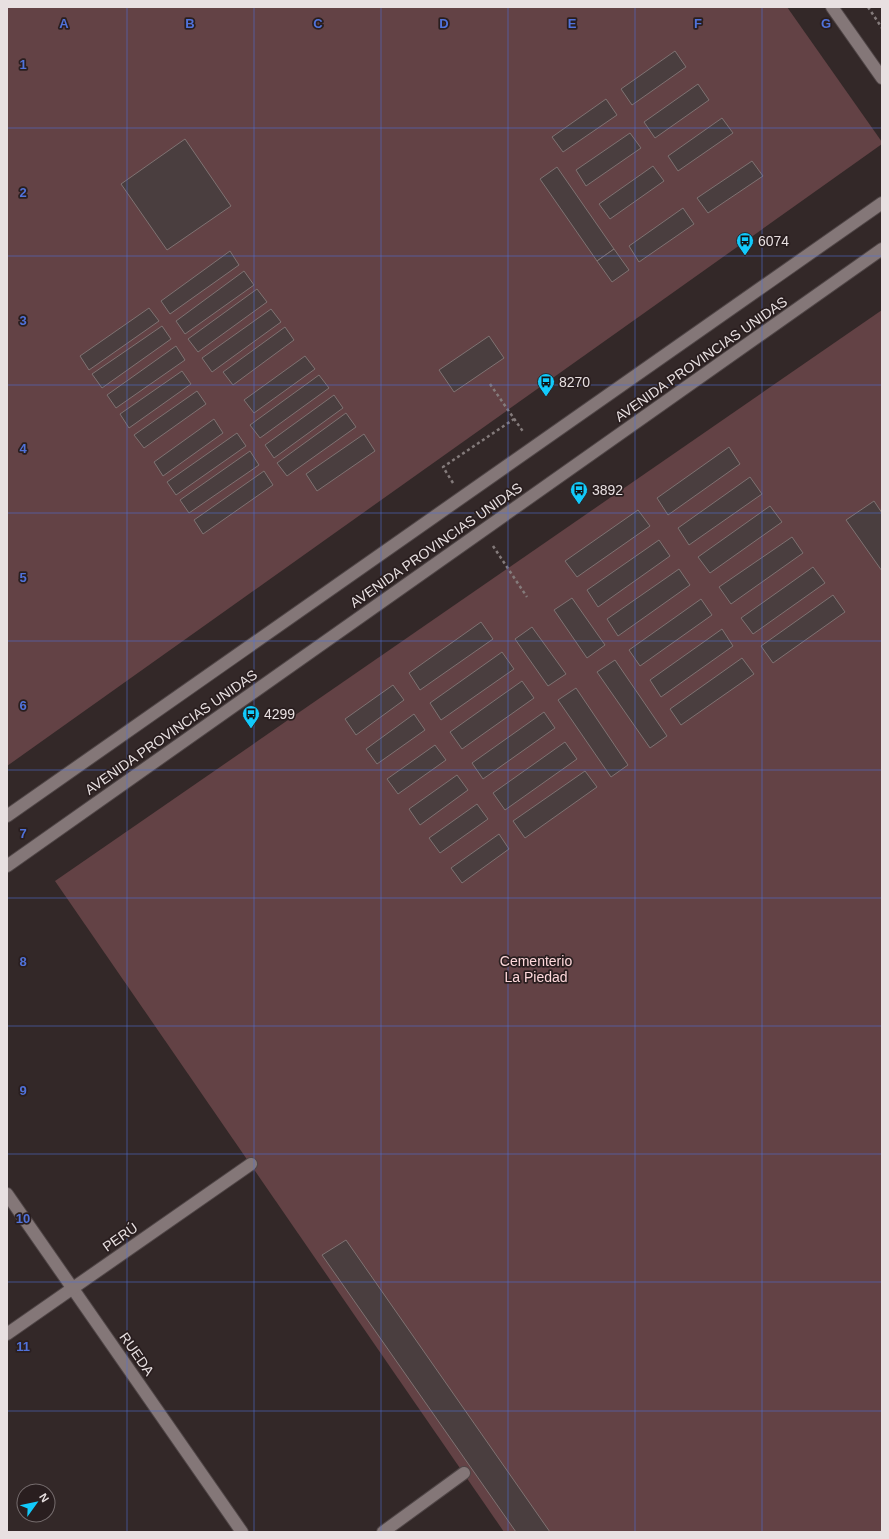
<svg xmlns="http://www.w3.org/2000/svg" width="889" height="1539" font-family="Arial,sans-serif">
	<rect width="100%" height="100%" fill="#332828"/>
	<g fill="#634245">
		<polygon points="7,7 787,7 882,142 882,144 7,766"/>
		<polygon points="882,310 882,1532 504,1532 55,881"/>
	</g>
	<g fill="#4a3e3f" stroke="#7f7272">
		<polygon points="675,51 686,67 632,105 621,89"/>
		<polygon points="698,84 709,100 655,138 644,122"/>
		<polygon points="606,99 617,115 563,152 552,137"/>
		<polygon points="722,118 733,133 678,171 668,156"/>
		<polygon points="630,133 641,148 586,186 576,170"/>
		<polygon points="185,139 231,206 167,250 121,184"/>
		<polygon points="752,161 763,176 708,213 697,198"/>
		<polygon points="653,166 664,181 610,219 599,204"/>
		<polygon points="557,167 614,249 597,261 540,179"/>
		<polygon points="683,208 694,224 639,262 629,246"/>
		<polygon points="614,249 629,270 612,282 597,261"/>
		<polygon points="230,251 239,265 170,314 161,301"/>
		<polygon points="244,271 254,285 185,334 176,321"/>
		<polygon points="257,289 267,302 198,352 188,339"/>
		<polygon points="149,308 159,321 89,370 80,356"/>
		<polygon points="271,309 281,322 212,372 202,358"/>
		<polygon points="162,326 171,339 102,388 92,374"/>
		<polygon points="285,327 294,340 233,385 223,372"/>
		<polygon points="489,336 504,358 454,392 439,370"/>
		<polygon points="176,346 185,360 116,408 107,395"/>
		<polygon points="305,356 315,369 254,413 244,400"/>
		<polygon points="182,371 191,384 129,428 120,414"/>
		<polygon points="319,375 329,388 260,438 250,425"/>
		<polygon points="197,391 206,404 144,448 134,435"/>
		<polygon points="334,395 343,408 274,458 265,445"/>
		<polygon points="346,413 356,427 287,476 277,463"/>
		<polygon points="214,419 223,433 163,476 154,462"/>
		<polygon points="237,433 246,446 176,495 167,482"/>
		<polygon points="364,434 375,451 317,491 306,474"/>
		<polygon points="729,447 740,464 668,515 657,498"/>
		<polygon points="250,451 259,465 189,513 180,500"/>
		<polygon points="264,471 273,485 203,534 194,520"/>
		<polygon points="750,477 762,494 689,545 678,528"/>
		<polygon points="874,501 882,513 882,571 846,520"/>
		<polygon points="770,506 782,522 710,573 698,557"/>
		<polygon points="638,510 650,526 577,577 565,561"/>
		<polygon points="792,537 803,553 731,604 719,587"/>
		<polygon points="659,540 670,556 598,607 587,590"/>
		<polygon points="813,567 825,583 753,634 741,618"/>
		<polygon points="679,569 690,585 618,636 607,619"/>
		<polygon points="833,595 845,612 773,663 761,646"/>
		<polygon points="572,598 605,645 587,658 554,610"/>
		<polygon points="701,599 712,615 640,666 629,650"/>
		<polygon points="481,622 493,639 420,690 409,673"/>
		<polygon points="532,627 566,674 548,686 515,639"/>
		<polygon points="722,629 733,646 661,697 650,680"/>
		<polygon points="502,652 514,669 441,720 430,703"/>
		<polygon points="742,658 754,674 681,725 670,709"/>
		<polygon points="615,660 667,736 650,748 597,672"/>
		<polygon points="522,681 534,698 462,749 450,732"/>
		<polygon points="393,685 404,700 356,735 345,719"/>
		<polygon points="576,688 628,765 611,777 558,700"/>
		<polygon points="544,712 555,728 483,779 472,763"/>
		<polygon points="414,714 425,730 377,764 366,749"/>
		<polygon points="565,742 577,759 505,810 493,793"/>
		<polygon points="435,745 446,760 398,794 387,779"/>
		<polygon points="585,771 597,787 525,838 513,821"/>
		<polygon points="457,775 468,790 420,825 409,809"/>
		<polygon points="477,804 488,819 440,853 429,838"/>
		<polygon points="499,834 509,849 462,883 451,868"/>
		<polygon points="346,1240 550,1532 516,1532 322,1255"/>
	</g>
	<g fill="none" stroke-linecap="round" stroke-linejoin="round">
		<defs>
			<g id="minor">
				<polyline points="7,1194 242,1532"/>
				<polyline points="7,1334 251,1164"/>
				<polyline points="383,1532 464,1473"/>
			</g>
			<g id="secondary">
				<polyline points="832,7 882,78"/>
				<polyline points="7,816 882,203"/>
				<polyline points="7,866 882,249"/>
			</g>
		</defs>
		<use href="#minor" stroke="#504647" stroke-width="14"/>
		<use href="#secondary" stroke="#504647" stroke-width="14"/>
		<g stroke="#847b7b" stroke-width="2.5" stroke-dasharray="3 3" stroke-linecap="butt">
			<polyline points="868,7 882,28"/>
			<polyline points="490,384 524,433"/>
			<polyline points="453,483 443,467 514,419"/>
			<polyline points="493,546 527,597"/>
		</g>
		<use href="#minor" stroke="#847778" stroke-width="12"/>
		<use href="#secondary" stroke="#847778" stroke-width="12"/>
	</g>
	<path fill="none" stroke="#5072da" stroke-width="1" stroke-opacity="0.55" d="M127,7V1532M254,7V1532M381,7V1532M508,7V1532M635,7V1532M762,7V1532M7,128H882M7,256H882M7,385H882M7,513H882M7,641H882M7,770H882M7,898H882M7,1026H882M7,1154H882M7,1282H882M7,1411H882"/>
	<defs>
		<symbol id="bus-pin" viewBox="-11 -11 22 30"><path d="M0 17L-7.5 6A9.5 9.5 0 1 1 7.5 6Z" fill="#12cafb" stroke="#291e1f"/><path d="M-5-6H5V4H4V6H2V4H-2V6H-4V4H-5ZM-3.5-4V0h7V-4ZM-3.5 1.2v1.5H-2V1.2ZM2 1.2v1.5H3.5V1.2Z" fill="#111"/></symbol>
	</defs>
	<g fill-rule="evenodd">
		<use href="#bus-pin" x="735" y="231" width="20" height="27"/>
		<use href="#bus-pin" x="536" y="372" width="20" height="27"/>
		<use href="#bus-pin" x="569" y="480" width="20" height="27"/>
		<use href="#bus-pin" x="241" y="704" width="20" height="27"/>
	</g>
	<g text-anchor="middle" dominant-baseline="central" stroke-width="3.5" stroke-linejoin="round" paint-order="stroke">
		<g font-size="14" fill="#e8e0e1" stroke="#291e1f" text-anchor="start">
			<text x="758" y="241">6074</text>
			<text x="559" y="382">8270</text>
			<text x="592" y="490">3892</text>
			<text x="264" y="714">4299</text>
		</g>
		<g font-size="14" fill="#e8e0e1" stroke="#291e1f">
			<text transform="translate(701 359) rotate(-35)">AVENIDA PROVINCIAS UNIDAS</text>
			<text transform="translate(436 545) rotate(-35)">AVENIDA PROVINCIAS UNIDAS</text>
			<text transform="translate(171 732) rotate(-35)">AVENIDA PROVINCIAS UNIDAS</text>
			<text transform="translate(120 1237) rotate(-35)">PERÚ</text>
			<text transform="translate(137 1354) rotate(55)">RUEDA</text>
		</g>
		<g font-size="14" fill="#fed8db" stroke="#291e1f">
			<text x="536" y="961">Cementerio<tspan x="536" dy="16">La Piedad</tspan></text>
		</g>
	</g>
	<g font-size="13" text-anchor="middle" font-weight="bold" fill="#5072da" stroke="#291e1f" stroke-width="3.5" stroke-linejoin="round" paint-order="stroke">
		<text x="64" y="28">A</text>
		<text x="190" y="28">B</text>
		<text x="318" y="28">C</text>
		<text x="444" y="28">D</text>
		<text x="572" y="28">E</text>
		<text x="698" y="28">F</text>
		<text x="826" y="28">G</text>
		<text x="23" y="69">1</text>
		<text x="23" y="197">2</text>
		<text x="23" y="325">3</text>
		<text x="23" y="453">4</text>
		<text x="23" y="582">5</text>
		<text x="23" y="710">6</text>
		<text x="23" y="838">7</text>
		<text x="23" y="966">8</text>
		<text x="23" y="1095">9</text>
		<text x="23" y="1223">10</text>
		<text x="23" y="1351">11</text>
	</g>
	<rect width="889" height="1539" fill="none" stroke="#e8e0e1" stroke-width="16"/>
	<g transform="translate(36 1503) rotate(57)"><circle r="19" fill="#291e1f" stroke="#756c6d"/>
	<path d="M0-3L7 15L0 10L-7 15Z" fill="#12cafb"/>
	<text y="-6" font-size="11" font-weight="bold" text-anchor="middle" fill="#e8e0e1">N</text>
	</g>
</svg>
